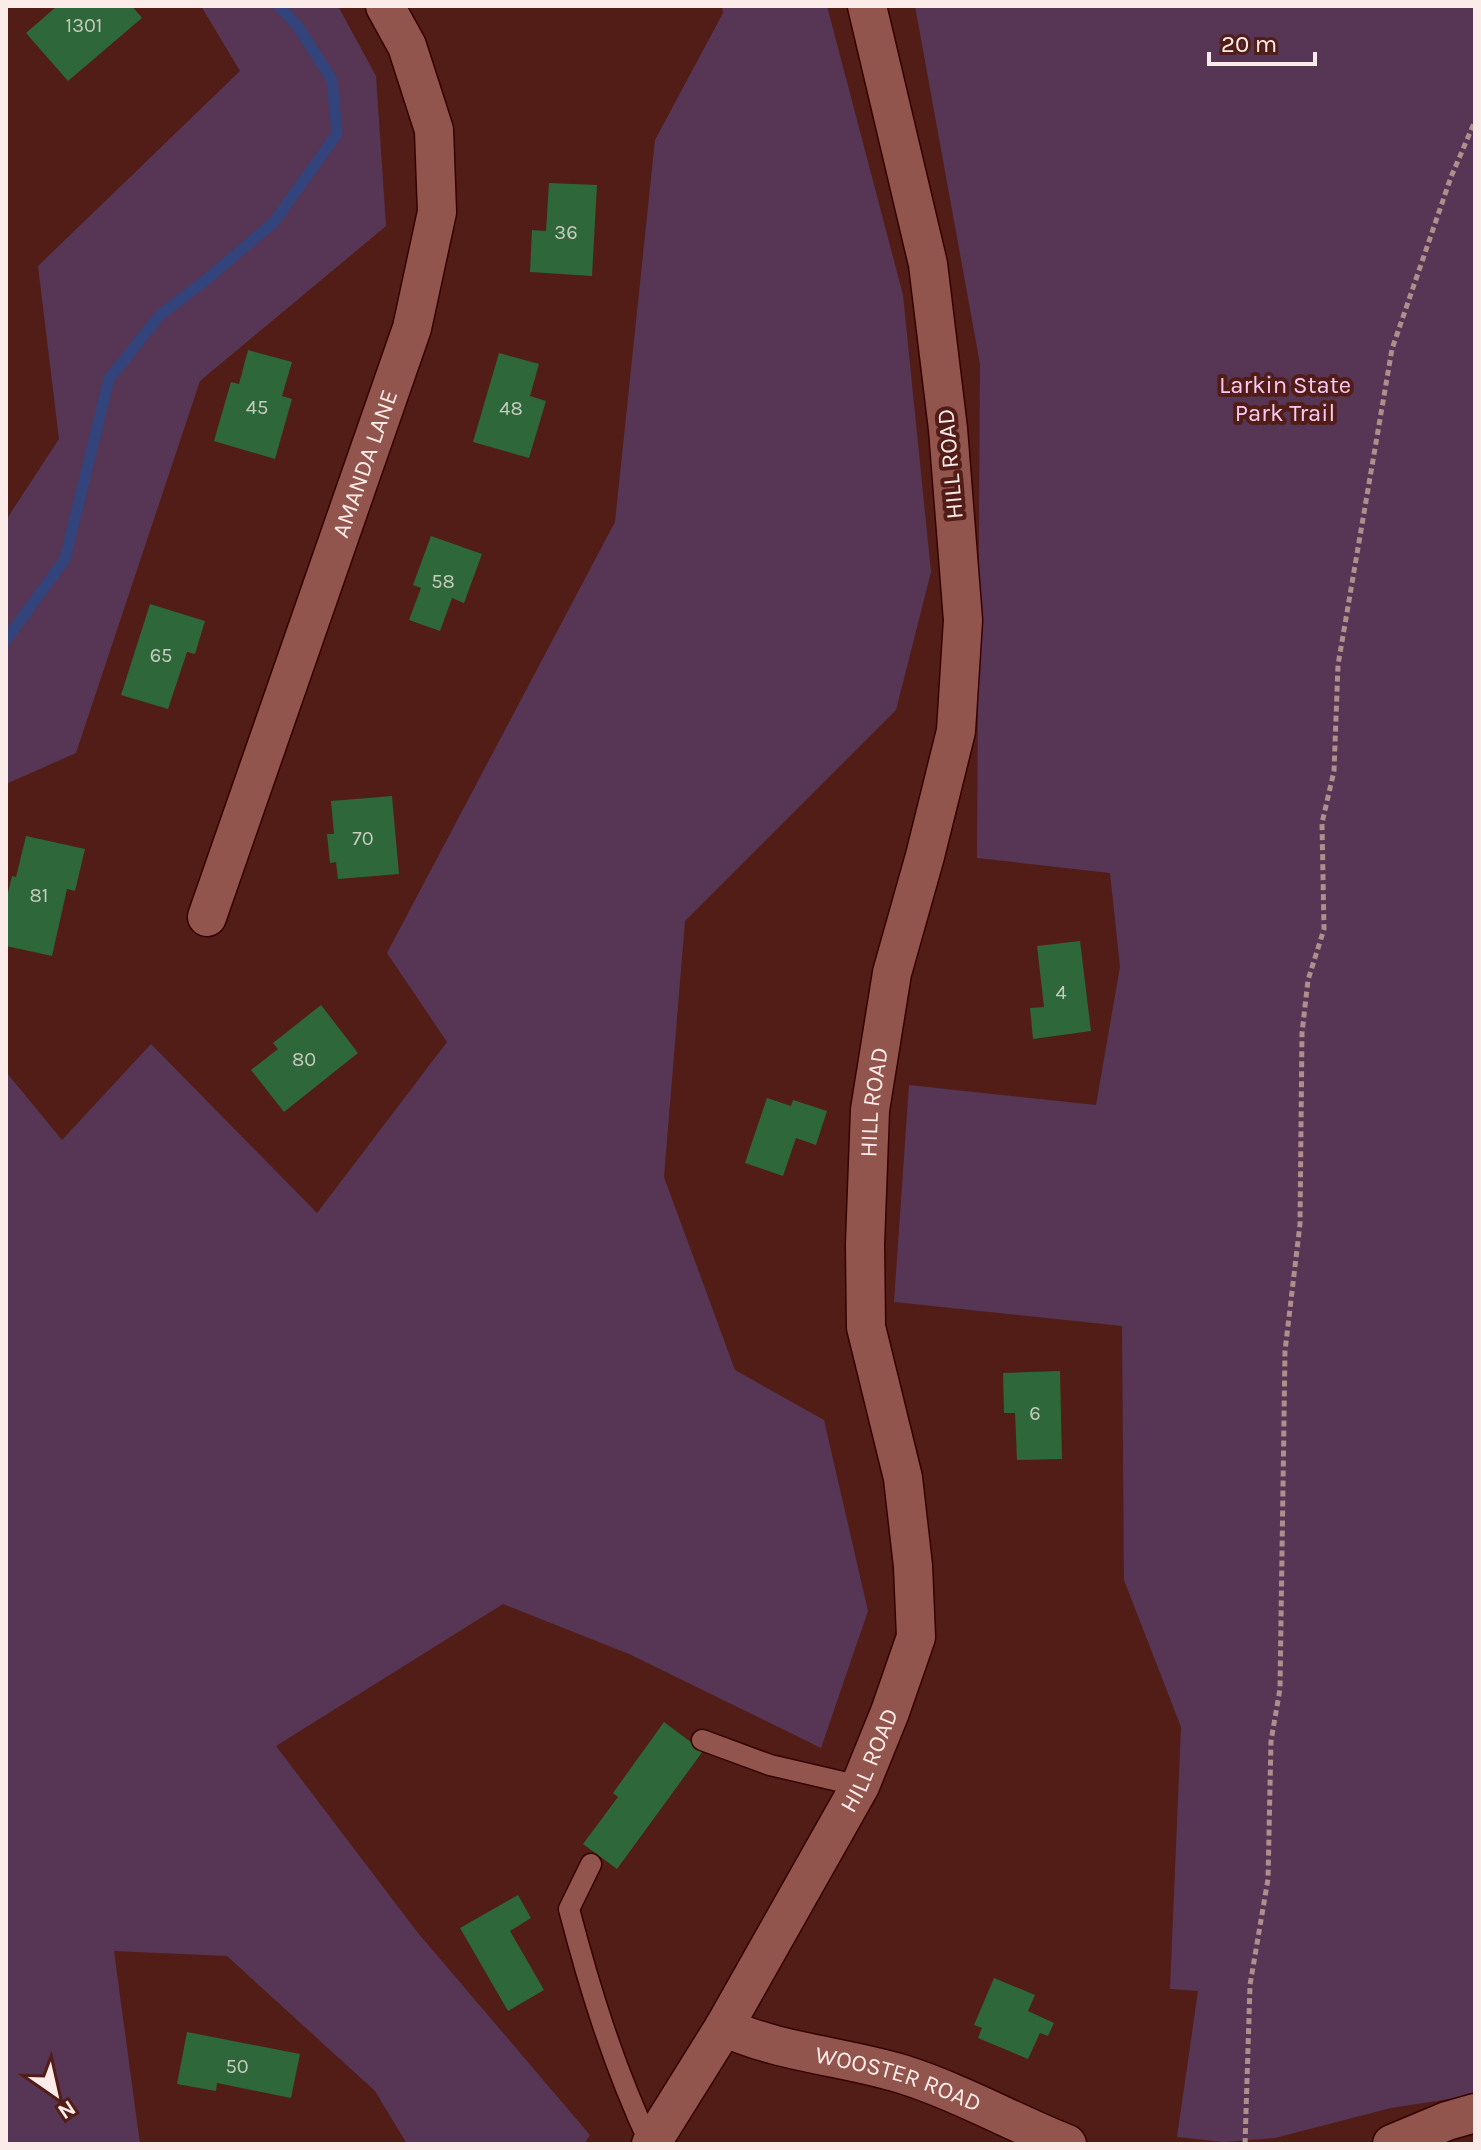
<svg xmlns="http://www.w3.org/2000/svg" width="1481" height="2150" font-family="Karla,sans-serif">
	<rect width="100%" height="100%" fill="#521d17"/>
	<g fill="#563654">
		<polygon points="201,6 338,6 376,76 386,226 200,381 76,753 6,784 6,520 59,439 38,266 240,71"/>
		<polygon points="722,6 827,6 903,295 931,572 896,710 685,921 664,1177 735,1370 824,1420 868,1611 821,1748 629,1654 503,1604 276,1746 418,1933 590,2135 584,2144 407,2144 375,2091 227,1956 114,1951 140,2144 6,2144 6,1072 62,1140 151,1044 317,1213 447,1042 387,953 615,522 655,140 723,13"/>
		<polygon points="915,6 1475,6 1475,2095 1391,2108 1275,2138 1224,2142 1177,2137 1198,1991 1170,1989 1181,1727 1124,1580 1122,1326 894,1302 909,1085 1096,1105 1120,967 1110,873 977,858 980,364"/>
	</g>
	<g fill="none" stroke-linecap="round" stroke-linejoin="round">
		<polyline stroke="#32447b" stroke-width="11" points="6,640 65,559 109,379 160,315 206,280 274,222 337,134 332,80 299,28 279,6"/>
	</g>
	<g fill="#2d673a">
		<polygon points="57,6 132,6 142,18 68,81 26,33"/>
		<polygon points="549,183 597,185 592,276 530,272 532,230 546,231"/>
		<polygon points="248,350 292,362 282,396 292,399 275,459 214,441 231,382 239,384"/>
		<polygon points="499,353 539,364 530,396 546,401 529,458 473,442"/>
		<polygon points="431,536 482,554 464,603 452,598 440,631 409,620 421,588 413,585"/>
		<polygon points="150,604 205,621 195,654 187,652 168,709 121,695"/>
		<polygon points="392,796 399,874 338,879 336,862 330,863 327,834 334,834 331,801"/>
		<polygon points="26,836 85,849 75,891 67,889 52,956 6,946 6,901 12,876 16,877"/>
		<polygon points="1080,941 1091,1031 1033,1039 1030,1008 1044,1007 1037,946"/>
		<polygon points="321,1005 358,1053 284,1112 251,1070 278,1049 273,1043"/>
		<polygon points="767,1098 791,1106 793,1100 827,1111 816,1145 796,1138 783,1176 745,1163"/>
		<polygon points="1060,1371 1062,1459 1017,1460 1015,1413 1004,1413 1003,1373"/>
		<polygon points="664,1722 703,1751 617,1869 583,1844 618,1797 613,1793"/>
		<polygon points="518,1895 531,1918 510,1931 544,1990 508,2011 460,1928"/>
		<polygon points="994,1978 1035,1995 1028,2011 1054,2023 1048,2036 1040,2033 1028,2059 978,2038 982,2028 974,2025"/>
		<polygon points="187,2032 300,2054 291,2098 217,2083 216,2091 177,2084"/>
	</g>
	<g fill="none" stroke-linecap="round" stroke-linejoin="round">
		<defs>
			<g id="service">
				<polyline points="702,1740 770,1765 860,1786"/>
				<path d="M591,1864L569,1909C590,1990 614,2067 650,2144"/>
			</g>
			<g id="minor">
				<path id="s1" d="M207,917L412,328L437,212L434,130L407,46L385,6"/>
				<path id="s2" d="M724,2027C780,2053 844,2056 902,2074C959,2092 1012,2122 1067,2144"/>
				<path id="s3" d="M651,2144L724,2027L860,1786L890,1712L916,1637L913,1566L903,1478L866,1327L865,1244L870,1110L892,973L925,856L956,731L963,620L948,429L928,264L867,6"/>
				<polyline points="1392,2144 1447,2121 1475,2113"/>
			</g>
		</defs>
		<use href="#service" stroke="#350202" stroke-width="23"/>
		<use href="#minor" stroke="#350202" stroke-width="41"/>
		<polyline stroke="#af8e8b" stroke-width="5" stroke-dasharray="6 4" stroke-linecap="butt" points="1245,2144 1250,1985 1268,1879 1271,1741 1280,1689 1285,1351 1300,1224 1302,1033 1308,980 1324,929 1322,823 1334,771 1338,665 1392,349 1451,177 1475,121"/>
		<use href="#service" stroke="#92554d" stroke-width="20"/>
		<use href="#minor" stroke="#92554d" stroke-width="38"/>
	</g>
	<g text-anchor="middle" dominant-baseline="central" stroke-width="8" stroke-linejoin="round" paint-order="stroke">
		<g font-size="20" fill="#c8cbbe">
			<text x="84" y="25">1301</text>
			<text x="566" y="232">36</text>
			<text x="257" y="407">45</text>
			<text x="511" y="408">48</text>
			<text x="443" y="581">58</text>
			<text x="161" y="655">65</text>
			<text x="363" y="838">70</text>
			<text x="39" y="895">81</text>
			<text x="1061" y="992">4</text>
			<text x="304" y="1059">80</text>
			<text x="1035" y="1413">6</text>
			<text x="237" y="2066">50</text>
		</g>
		<g font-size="24" fill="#f7c9f4" stroke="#521d17">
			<text x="1285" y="385">Larkin State<tspan x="1285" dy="28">Park Trail</tspan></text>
		</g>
		<g font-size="24" fill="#fbecea" stroke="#521d17">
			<text transform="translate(950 464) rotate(-95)">HILL ROAD</text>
			<text stroke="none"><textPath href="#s1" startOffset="480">AMANDA LANE</textPath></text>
			<text stroke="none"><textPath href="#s3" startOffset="1114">HILL ROAD</textPath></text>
			<text stroke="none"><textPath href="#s3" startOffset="442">HILL ROAD</textPath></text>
			<text stroke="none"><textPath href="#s2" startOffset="182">WOOSTER ROAD</textPath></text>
		</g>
	</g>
	<rect width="1481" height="2150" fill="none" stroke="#fbecea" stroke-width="16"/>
	<g transform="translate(56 2094) rotate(146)" stroke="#521d17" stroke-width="6" paint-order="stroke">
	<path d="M0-6L14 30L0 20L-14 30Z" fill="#fbecea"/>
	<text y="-12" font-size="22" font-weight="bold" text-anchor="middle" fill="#fbecea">N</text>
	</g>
	<path d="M1209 52v12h106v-12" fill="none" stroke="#fbecea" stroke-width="4"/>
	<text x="1221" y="52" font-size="24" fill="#fbecea" stroke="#521d17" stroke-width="6" paint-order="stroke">20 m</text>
</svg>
